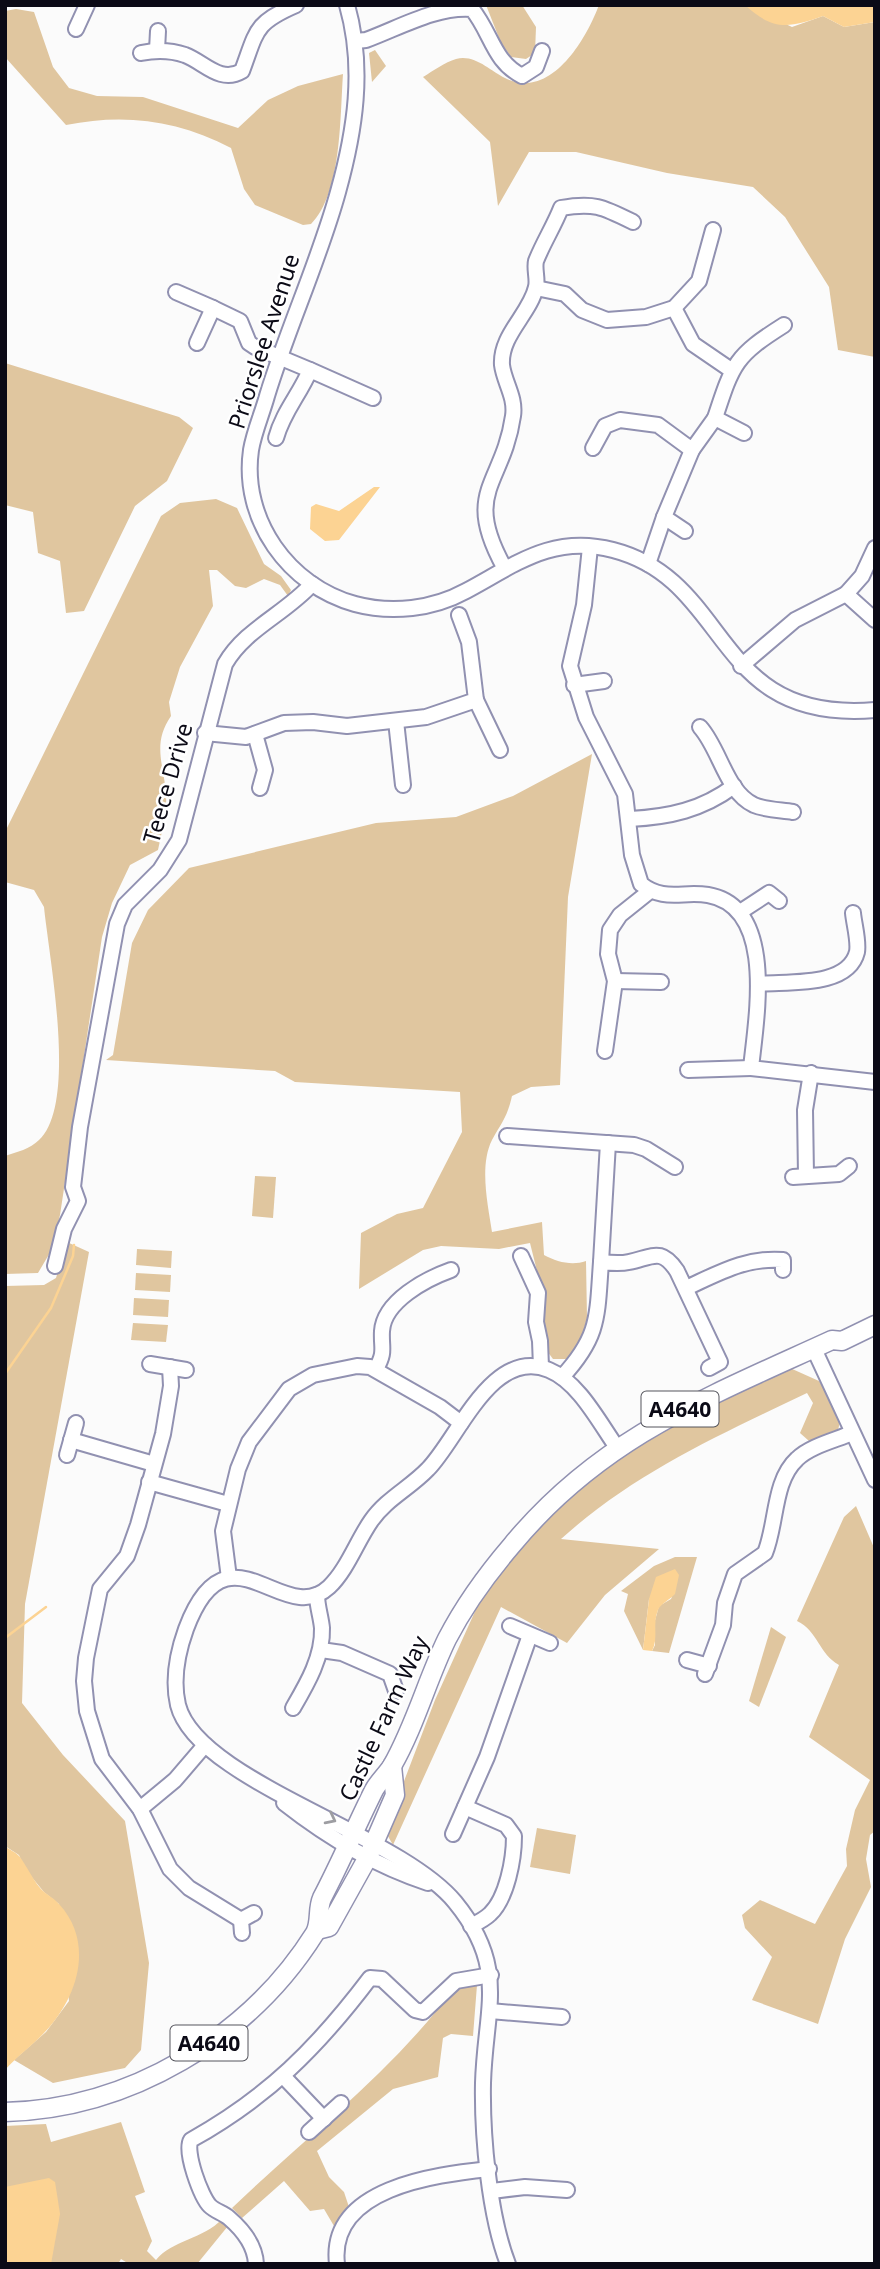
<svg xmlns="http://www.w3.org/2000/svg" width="880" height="2269" font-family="'Noto Sans',sans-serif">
	<rect width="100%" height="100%" fill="#fbfbfb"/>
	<g fill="#e0c69f">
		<polygon points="486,5 522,5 536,27 535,53 526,59 511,57 501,43"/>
		<path d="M599,5H746L792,27L823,16L844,27L875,22V357L838,350L829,287L785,217L753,187L667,173L576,152H529L498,206L490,142L423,77C433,71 445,62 456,59C475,54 490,71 505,78C550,101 586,40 599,5Z"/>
		<path d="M16,9L34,12L53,67L69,88L97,96L143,97L238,128L268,100L298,86L343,74C340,116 342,193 311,224L303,225L255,205L244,189L231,148C178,120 124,113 66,125L5,57V11Z"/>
		<polygon points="375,50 386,66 372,82 369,53"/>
		<polygon points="5,363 179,417 193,428 167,481 135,506 84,611 66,613 60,561 38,553 33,512 5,505"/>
		<path d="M216,499L237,508L264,564L281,576L291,590L288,596L280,585L264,579L246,588L235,586L217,570H209L213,606L180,667L169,702L171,716C149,748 168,770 166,806C165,820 161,836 158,850L130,865L112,903L102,937L60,1215L51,1251L38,1273L5,1274V1156C17,1152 30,1149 39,1140C78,1104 49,958 44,907L34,890L5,882V832L161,516L180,503Z"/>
		<path d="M592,754L568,897L560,1085L531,1087L512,1096C507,1118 502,1122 492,1140C479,1166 488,1205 492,1232L542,1222L544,1255C557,1262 572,1266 586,1261L587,1318L583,1333L576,1350L567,1359H553L547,1351L543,1295L530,1243L499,1249L441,1246L423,1250L359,1289L361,1233L397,1214L423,1208L462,1132L460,1092L295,1082L275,1071L106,1060L113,1055L132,943L148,910L189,868L376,823L456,817L513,796Z"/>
		<polygon points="255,1176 276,1177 273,1218 252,1216"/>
		<polygon points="67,1242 89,1252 25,1604 22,1703 63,1755 125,1821 149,1963 141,2050 125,2068 53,2083 14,2060 46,2032 69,2001 59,1904 44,1892 25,1869 19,1855 5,1846 5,1286 44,1285 56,1278"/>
		<polygon points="137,1249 172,1251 171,1268 136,1265"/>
		<polygon points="136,1273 171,1275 170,1292 135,1290"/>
		<polygon points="134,1298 169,1300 168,1317 133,1315"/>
		<polygon points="133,1323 168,1325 166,1342 131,1340"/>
		<path d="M790,1368L819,1381L841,1418L838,1430L821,1441H809L800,1433L813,1403L807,1393C719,1435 634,1473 561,1539L659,1549L605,1595L567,1643L501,1607L393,1845L385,1831L435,1700L477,1607L526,1535L584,1483L634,1447L690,1412Z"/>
		<path d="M856,1506L875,1550V1831L870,1835L866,1859L871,1887L845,1939L818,2024L752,2000L772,1957L745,1928L742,1915L760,1900L815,1924L847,1866L846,1849L855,1810L870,1780L809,1737L839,1665C819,1654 818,1631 797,1621L844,1517Z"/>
		<polygon points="675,1557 697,1557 669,1653 652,1651 655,1645 654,1624 659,1606 671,1599 676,1586 649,1599 643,1650 624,1611 628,1594 621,1591 654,1566"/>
		<polygon points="771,1627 786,1637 759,1707 749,1701"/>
		<polygon points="537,1828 576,1835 570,1874 530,1867"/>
		<path d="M458,1983L477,1985L473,2036L451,2034L443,2038L438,2077L393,2089L317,2151L329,2177L344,2192L349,2207L334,2226L324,2209L310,2211L284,2181L242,2218L232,2208C309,2134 395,2070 458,1983Z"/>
		<path d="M121,2122L145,2192L135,2196L152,2241L147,2251L156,2260C172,2240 204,2239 222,2219L228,2226L197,2264H129L121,2259L118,2264H5V2126L46,2124L51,2142Z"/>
	</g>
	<g fill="#fcd393">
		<path d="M745,5H875V22L844,27L823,16C789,28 773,31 745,5Z"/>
		<polygon points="374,487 380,487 339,540 325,541 310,529 311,507 316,504 339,511"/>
		<path d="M675,1569L679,1575L675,1594C670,1600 661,1603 658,1610C652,1624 659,1638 652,1651L643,1650L649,1599L656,1577Z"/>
		<path d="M5,1846C9,1850 14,1851 18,1855C23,1859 34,1882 42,1890C47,1895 54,1898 59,1904C95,1943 78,1998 44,2033C32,2046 17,2056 5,2070Z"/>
		<polygon points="49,2178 55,2182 60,2214 51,2264 5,2264 5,2187"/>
	</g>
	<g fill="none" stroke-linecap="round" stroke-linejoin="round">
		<g stroke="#fcd393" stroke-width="2.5">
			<polyline points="5,1374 51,1308 73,1256 74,1245"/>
			<polyline points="5,1638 46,1607"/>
		</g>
		<defs>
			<g id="minor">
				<path d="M347,5C365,68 355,131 338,192C319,261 288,327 267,396C262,414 254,432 251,450C241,520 289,586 355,604C392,614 433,609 466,591C515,565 552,534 613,550C733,581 711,724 875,710"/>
				<polyline points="76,29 87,5"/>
				<path d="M356,41L366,40C399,28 436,6 472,9C492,34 493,61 522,76L536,67L542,51"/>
				<polyline points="157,50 158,31"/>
				<path d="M141,53C156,50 170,50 185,55C204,62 220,84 242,71C257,31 254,23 296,5"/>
				<polyline points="536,288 565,294 582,310 607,320 646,317 674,308 699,281 713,230"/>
				<polyline points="176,292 213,308 197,343"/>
				<polyline points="213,308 240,321 249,343 255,347 310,370"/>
				<polyline points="674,308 693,344 731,370"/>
				<path d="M744,433L715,418C733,363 735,356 784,325"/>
				<path d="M276,438C283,412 300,394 310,370L373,398"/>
				<polyline points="593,448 605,426 620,420 658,425 692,450 715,418"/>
				<polyline points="685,531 664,517 692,450"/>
				<path d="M590,547L584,605L570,666L586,717L625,794L632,855L641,884C664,902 682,891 708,895C777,907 756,1019 751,1068L875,1082"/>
				<polyline points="875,548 862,576 846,594 875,620"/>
				<polyline points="648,564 664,517"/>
				<path d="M504,567C462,491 503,485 513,416C516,397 504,382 502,365C500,335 530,314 536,287C538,279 534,269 536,261C543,243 554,226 561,208C594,202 603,207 633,222"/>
				<polyline points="741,666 795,620 846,594"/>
				<polyline points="574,685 604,681"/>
				<polyline points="476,700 500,750"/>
				<polyline points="396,721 403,785"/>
				<path d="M700,727C720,749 726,792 754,805C766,810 781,810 793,812"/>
				<polyline points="205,733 246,737 284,723 313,722 347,726 426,717 476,700 469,642 459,615"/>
				<polyline points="255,734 265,770 260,788"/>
				<path d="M630,819C669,817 702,810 734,786"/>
				<polyline points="740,912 769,893 779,901"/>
				<polyline points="615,981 661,982"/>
				<path d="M759,984C787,981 848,988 857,952C859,941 854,924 853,913"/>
				<polyline points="605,1051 615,981 608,954 610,930 620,915 650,891"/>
				<polyline points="688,1070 751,1068"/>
				<polyline points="507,1136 634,1145 646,1149 675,1167"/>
				<polyline points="806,1175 805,1110 811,1073"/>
				<polyline points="793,1177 839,1174 849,1166"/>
				<polyline points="521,1256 538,1293 536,1322 540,1341 541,1367"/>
				<polyline points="601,1262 608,1143"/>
				<path d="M55,1266L64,1229L78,1201L73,1187L80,1127L117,924L125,905L160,870L179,840L225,664C245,629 285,614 312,584"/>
				<path d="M686,1288C719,1273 746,1257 783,1260V1270"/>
				<polyline points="814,1349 875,1480"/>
				<polyline points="150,1364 186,1370"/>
				<polyline points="170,1367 171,1386 163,1434 138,1525 127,1556 100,1589 86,1658 84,1681 87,1711 102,1759 140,1809 170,1869 189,1888 241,1920"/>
				<path d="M376,1369C386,1351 381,1349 382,1331C384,1301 426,1279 451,1270"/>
				<path d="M562,1377C600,1336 597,1316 601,1262C610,1263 620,1264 629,1262C653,1257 661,1247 677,1271L720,1362L709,1368"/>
				<polyline points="71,1440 154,1464"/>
				<polyline points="67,1455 76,1423"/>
				<polyline points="149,1482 228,1504"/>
				<polyline points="229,1578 223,1531 238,1469 249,1442 289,1389 313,1375 357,1366 370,1367 440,1407 461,1423"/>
				<polyline points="510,1626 550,1643"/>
				<polyline points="321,1650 342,1653 390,1674 396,1691"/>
				<polyline points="687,1660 709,1666"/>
				<path d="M705,1674L723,1625L725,1603L735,1574L765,1553C777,1524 773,1481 797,1459C810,1446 836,1440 852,1433"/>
				<path d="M293,1708C307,1684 323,1657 322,1628C321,1617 317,1606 317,1595"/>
				<path d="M284,1803C326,1836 376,1866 428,1883"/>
				<path d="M465,1807L506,1825L514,1836C514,1859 507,1898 490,1914C485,1919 477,1923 471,1926"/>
				<polyline points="140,1809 175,1780 205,1745"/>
				<polyline points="453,1834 487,1757 530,1635"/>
				<polyline points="242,1933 241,1920 254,1913"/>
				<polyline points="490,2011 562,2017"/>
				<polyline points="284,2077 324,2119"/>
				<polyline points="309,2132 341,2103"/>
				<polyline points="492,2191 525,2187 567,2190"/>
				<path d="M256,2264C255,2245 243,2230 229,2218C223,2213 215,2211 210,2206C201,2197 184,2151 191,2140C268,2097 317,2048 370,1978L382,1979L415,2010L423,2012L456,1981L491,1975"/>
				<path d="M337,2264C328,2188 434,2175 489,2169"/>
				<path d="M508,2264C489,2215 482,2135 483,2083C485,2008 509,1968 455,1902C398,1833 197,1781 178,1705C172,1679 177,1654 186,1629C228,1517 283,1630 329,1587C347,1570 357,1541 371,1521C386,1499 410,1488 428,1469C458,1439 492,1346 549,1370C579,1382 600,1424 618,1449"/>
			</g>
			<g id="major">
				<polyline points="317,1930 329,1927 368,1857 395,1795 392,1766"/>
				<path d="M5,2112C129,2109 249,2038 315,1933C321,1922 317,1909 322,1898C341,1862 356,1826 374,1790C379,1781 387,1774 392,1766C415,1726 427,1680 447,1639C464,1606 488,1573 512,1545C601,1437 710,1396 832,1340L842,1341L875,1325"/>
			</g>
		</defs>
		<use href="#minor" stroke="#9191b1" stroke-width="18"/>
		<use href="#major" stroke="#9191b1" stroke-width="21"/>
		<use href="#minor" stroke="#fff" stroke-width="14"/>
		<use href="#major" stroke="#fff" stroke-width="18"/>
	</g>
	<defs><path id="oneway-chevron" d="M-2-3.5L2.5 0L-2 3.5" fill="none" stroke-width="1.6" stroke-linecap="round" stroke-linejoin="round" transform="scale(1.75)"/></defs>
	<use stroke="#9d9da2" href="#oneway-chevron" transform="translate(331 1819) rotate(27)"/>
	<g text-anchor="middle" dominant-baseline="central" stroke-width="5" stroke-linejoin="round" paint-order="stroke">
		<g fill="#fff" stroke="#54545c" stroke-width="2">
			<rect x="641.5" y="1391.5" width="77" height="35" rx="5"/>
			<rect x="170.5" y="2025.5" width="77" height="35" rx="5"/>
		</g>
		<g font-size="21" font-weight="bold" fill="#0b0a16">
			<text x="680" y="1409">A4640</text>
			<text x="209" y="2043">A4640</text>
		</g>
		<g font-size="23" fill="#0b0a16" stroke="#fff">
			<text transform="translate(263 341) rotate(-72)">Priorslee Avenue</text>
			<text transform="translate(167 783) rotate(-74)">Teece Drive</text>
			<text transform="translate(383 1718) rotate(-65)">Castle Farm Way</text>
		</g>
	</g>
	<rect width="880" height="2269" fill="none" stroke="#0b0a16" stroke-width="14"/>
</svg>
